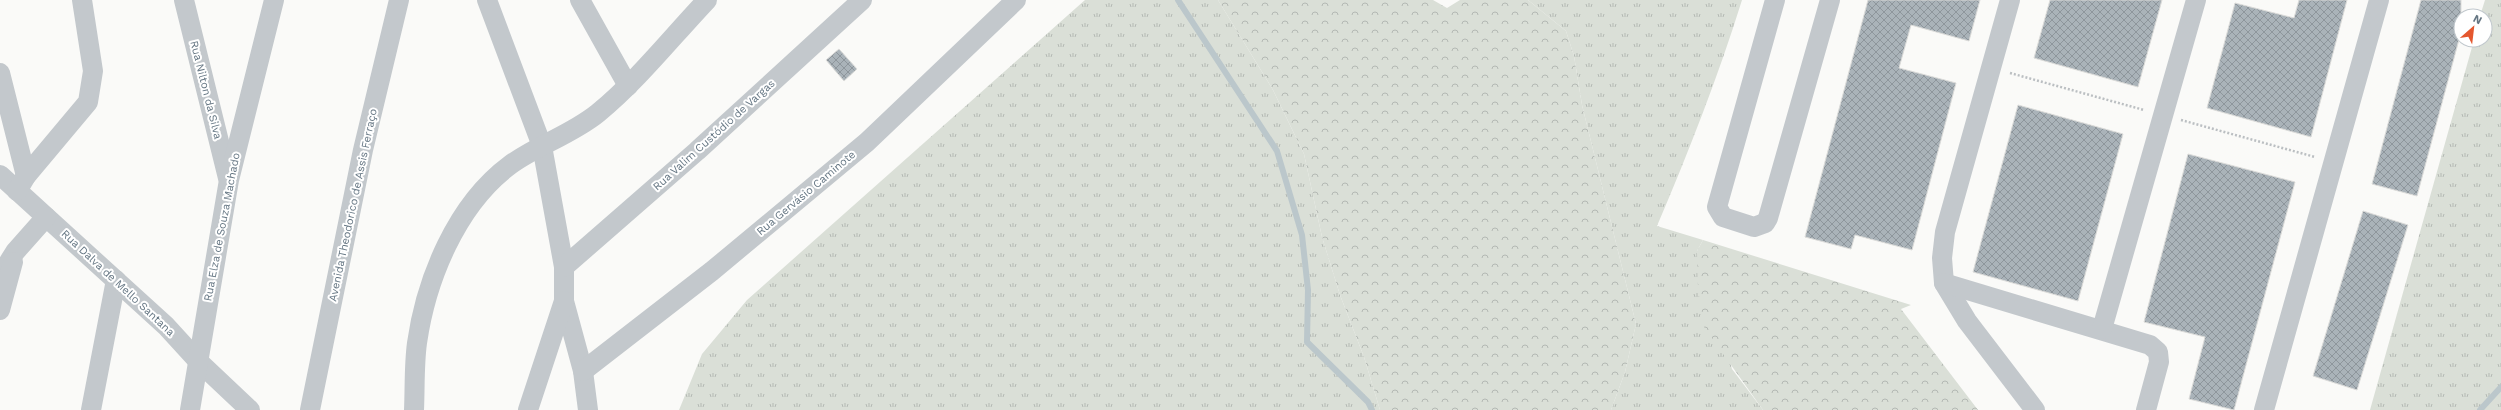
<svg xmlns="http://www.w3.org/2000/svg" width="2501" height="410" font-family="'Work Sans',sans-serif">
	<defs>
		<pattern id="grass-tufts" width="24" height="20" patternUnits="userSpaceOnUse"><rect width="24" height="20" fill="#dadfd7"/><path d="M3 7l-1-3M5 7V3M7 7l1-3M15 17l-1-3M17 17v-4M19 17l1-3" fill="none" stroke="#b4b9b4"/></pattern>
		<pattern id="forest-crowns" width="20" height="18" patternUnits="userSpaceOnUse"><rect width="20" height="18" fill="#dadfd7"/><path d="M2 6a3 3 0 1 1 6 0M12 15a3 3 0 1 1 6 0" fill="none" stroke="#b4b9b4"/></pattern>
		<pattern id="building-cross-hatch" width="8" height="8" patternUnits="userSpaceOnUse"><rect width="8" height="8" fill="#aab3b9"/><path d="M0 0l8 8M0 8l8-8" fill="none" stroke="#8e969c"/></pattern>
	</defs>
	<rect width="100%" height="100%" fill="#fafaf8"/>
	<g fill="url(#grass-tufts)">
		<polygon points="1085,0 1218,0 1273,90 1304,154 1322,237 1340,295 1364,357 1380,410 679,410 702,354 747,300"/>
		<path d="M1528,0H1742C1718,77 1689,151 1657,226L1703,240L1697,251L1732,369L1763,410H1611L1625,372L1636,324L1582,105L1574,56L1566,31Z"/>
		<polygon points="2485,0 2501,0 2501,410 2370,410 2474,40 2485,40 2485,16 2480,16"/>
	</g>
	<g fill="url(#forest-crowns)">
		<polygon points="1218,0 1433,0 1447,8 1460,0 1528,0 1566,31 1574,56 1582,105 1636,324 1625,372 1611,410 1380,410 1364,357 1340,295 1322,237 1304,154 1273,90"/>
		<polygon points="1703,240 1911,305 1901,309 1978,410 1763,410 1704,327 1698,289 1697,251"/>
	</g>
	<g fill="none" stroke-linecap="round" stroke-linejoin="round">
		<g stroke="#bbc7cb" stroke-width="6">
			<polyline points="1178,0 1277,151 1302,235 1308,290 1307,342 1368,402 1372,410"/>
			<polyline points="2480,410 2501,387"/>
		</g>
	</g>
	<g fill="url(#building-cross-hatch)" stroke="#dcdcda">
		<polygon points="1868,0 1980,0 1969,41 1911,25 1899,68 1956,83 1912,250 1855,235 1851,249 1805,237"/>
		<polygon points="2050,0 2162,0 2138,87 2034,58"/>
		<polygon points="2299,0 2347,0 2311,137 2207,108 2235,3 2294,18"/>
		<polygon points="2421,0 2461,0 2461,32 2417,196 2372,184"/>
		<polygon points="839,49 857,69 844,81 826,60"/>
		<polygon points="2018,105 2123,134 2078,301 1973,272"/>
		<polygon points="2188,154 2295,182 2234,410 2189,399 2205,337 2144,322"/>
		<polygon points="2363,211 2408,225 2357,390 2313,376"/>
	</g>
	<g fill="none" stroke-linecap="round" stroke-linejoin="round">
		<g stroke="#bbbfc2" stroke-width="2.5" stroke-dasharray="2 2" stroke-linecap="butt">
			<polyline points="2010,73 2144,110"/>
			<polyline points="2181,120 2315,157"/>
		</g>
		<g stroke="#c3c8cc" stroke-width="20">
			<polyline points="184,0 228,178"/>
			<polyline points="487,0 542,146 564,267 564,301 583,371 588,410"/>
			<polyline points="580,0 628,86"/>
			<polyline points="1775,0 1717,207 1723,217 1754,227 1765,223 1768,218 1830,0"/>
			<polyline points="2010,0 1945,232 1942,258 1944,283 1967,321 2035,410"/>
			<polyline points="0,73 26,176"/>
			<polyline points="0,175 166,326 198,361 250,410"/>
			<polyline points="17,191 26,176 88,102 93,71 82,0"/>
			<polyline points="564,267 697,151 862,0"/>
			<polyline points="0,276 15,252 46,217"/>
			<polyline points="1944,283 2150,345 2158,352 2159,362 2146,410"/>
			<polyline points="0,310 13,262"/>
			<polyline points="2102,329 2196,0"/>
			<polyline points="583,371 712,271 867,142 1016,0"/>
			<polyline points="91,410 116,280"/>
			<polyline points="190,410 229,180 274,0"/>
			<polyline points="310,410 363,150 399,0"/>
			<path d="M414,410C415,388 414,365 417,343C426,280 456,205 510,165C537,145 571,135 598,113C638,80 671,38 707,0"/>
			<polyline points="528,410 564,301"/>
			<polyline points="2264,410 2379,0"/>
		</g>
	</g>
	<g text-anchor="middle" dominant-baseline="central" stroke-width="4" stroke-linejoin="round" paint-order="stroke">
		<g font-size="11" fill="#657683" stroke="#fff">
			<text transform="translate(206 90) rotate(76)">Rua Nilton da Silva</text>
			<text transform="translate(714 135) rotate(-42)">Rua Valim Custódio de Vargas</text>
			<text transform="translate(806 193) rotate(-40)">Rua Gervásio Caminote</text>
			<text transform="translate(353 205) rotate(-78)">Avenida Theodorico de Assis Ferraço</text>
			<text transform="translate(222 227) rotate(-79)">Rua Elza de Souza Machado</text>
			<text transform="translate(118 283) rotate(43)">Rua Dalva de Mello Santana</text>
		</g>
	</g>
	<g transform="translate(2473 28) rotate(28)"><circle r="19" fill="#ffffff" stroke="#c1c8cd"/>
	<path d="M0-3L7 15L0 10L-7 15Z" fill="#e4572e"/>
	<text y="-6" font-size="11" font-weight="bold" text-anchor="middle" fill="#657683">N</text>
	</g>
</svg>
